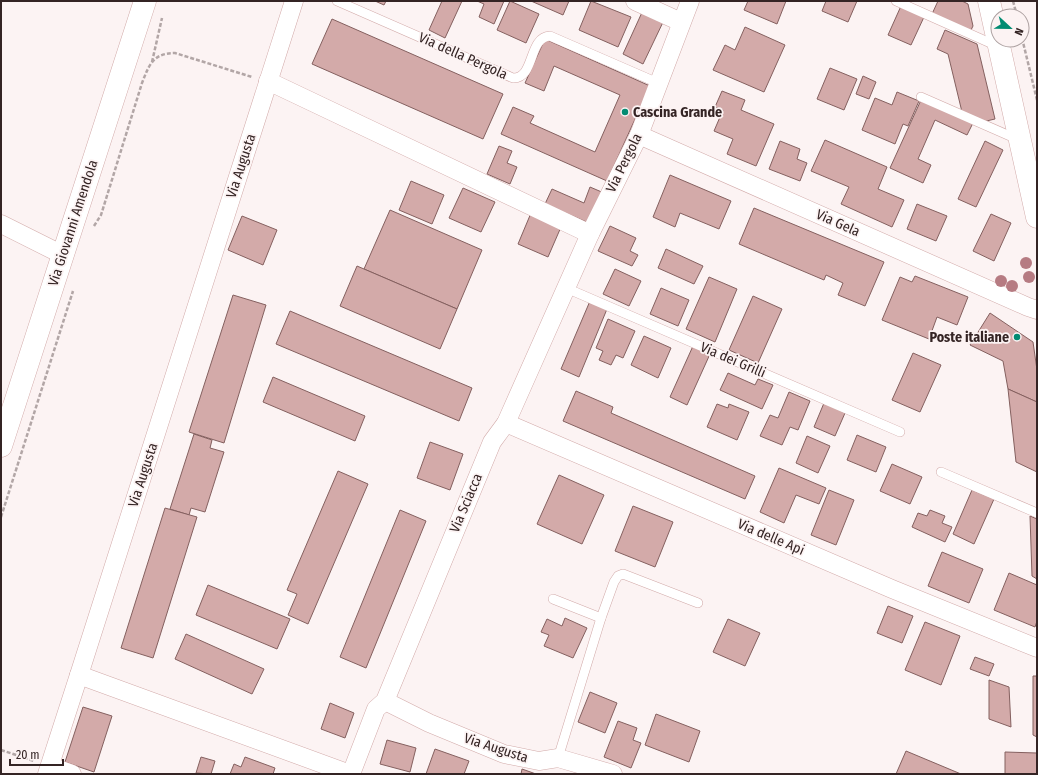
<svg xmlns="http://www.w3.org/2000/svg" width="1038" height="775" font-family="'Fira Sans Condensed',sans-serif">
	<rect width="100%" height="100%" fill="#fcf3f3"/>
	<g fill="#d3aaa9" stroke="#84605f">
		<polygon points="375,1 386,1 384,5"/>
		<polygon points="442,1 462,1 445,38 429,30"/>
		<polygon points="477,1 504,1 494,24 479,17 484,4"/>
		<polygon points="510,1 539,14 526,43 497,30"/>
		<polygon points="531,1 569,1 563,15"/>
		<polygon points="591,1 631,17 618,47 579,30"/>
		<polygon points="748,1 786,1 777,24 744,10"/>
		<polygon points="826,1 857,1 848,22 822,11"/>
		<polygon points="938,1 962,1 968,4 973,26 970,32 932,14"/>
		<polygon points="901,6 924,17 911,45 888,35"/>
		<polygon points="644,8 665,18 643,64 623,54"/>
		<polygon points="332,19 503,94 483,139 312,64"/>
		<polygon points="745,27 785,45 764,92 713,70 725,45 735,50"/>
		<polygon points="945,30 977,44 995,119 982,122 962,112 948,54 937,49"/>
		<polygon points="545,39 650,86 607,181 501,134 513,107 534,116 530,123 595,152 620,95 554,66 544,91 525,83"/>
		<polygon points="830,68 857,79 844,110 817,99"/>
		<polygon points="863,76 876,82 869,99 856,94"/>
		<polygon points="722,91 745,100 741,110 774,124 756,166 727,154 733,139 714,131 723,110 715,107"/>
		<polygon points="897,92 919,101 908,126 903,124 895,144 862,130 875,98 892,105"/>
		<polygon points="921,100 973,123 967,135 935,120 918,159 931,165 923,183 890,168"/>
		<polygon points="825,140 887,167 878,189 904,200 892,227 841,204 849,187 811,171"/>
		<polygon points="780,141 800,149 797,159 807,163 800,181 769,169"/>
		<polygon points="985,141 1003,150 976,207 958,199"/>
		<polygon points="499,146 512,151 507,163 517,167 510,184 487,174"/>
		<polygon points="670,175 731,201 719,229 680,213 675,227 653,217"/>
		<polygon points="411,181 444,195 432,224 399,210"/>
		<polygon points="590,187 604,193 591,224 545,204 552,189 584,203"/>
		<polygon points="463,188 495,202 481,232 449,218"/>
		<polygon points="917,204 947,216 936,241 907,229"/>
		<polygon points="754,208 884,262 865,306 838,295 843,283 826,275 824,280 739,244"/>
		<polygon points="390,210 482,250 457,309 364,269"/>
		<polygon points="531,213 561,227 548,257 518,244"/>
		<polygon points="991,214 1011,223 994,261 973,251"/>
		<polygon points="242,216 277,230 263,265 228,250"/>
		<polygon points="610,226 636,238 630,251 638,255 632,266 598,251"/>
		<polygon points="666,249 703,266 694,284 658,268"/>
		<polygon points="357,266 457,309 440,349 340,306"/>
		<polygon points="615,269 641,281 629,306 603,294"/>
		<polygon points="915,276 968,297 957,325 937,317 929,339 882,320 900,277 912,282"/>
		<polygon points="709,277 737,289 715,342 686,329"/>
		<polygon points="661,288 689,300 678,326 650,314"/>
		<polygon points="233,295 266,305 224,443 189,432"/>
		<polygon points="753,296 782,309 758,363 729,350"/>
		<polygon points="590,301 607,309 579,377 561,369"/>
		<polygon points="290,311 472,388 459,421 276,344"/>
		<polygon points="990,313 1033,342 1037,370 1037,402 1008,389 1003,361 970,345"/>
		<polygon points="608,319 635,331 623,358 616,355 611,365 599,360 603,351 596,348"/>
		<polygon points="644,336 671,348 658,378 631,365"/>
		<polygon points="693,346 710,354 687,405 670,397"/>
		<polygon points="913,353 941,365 920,412 892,400"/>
		<polygon points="728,373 755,385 758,379 773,385 762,409 720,390"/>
		<polygon points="273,377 365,416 355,441 263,402"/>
		<polygon points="1008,389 1037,402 1037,472 1016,462"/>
		<polygon points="576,391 613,407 611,413 755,476 745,499 563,421"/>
		<polygon points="789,392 810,401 798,430 790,427 782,445 760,436 770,415 778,418"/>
		<polygon points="824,403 845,413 835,436 814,427"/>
		<polygon points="717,404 728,408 729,404 749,412 737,440 707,427"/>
		<polygon points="194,434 212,440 210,448 224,452 205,512 191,508 189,515 170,509"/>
		<polygon points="857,435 886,447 876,472 847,460"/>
		<polygon points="807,436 830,446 818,473 796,463"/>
		<polygon points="430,442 463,454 450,490 417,478"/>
		<polygon points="892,464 922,477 910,504 880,491"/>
		<polygon points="779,468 826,488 819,504 796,495 784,523 760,512"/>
		<polygon points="338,471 368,484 308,624 288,615 297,594 287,590"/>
		<polygon points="559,475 604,495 582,544 537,524"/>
		<polygon points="829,490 854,500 836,545 811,535"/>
		<polygon points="972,490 994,499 974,544 953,534"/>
		<polygon points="633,506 673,522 655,567 615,551"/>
		<polygon points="165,508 197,517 153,658 121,648"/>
		<polygon points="400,510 426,521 366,668 340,657"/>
		<polygon points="930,510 945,516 942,523 952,527 945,542 912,527 918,513 927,516"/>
		<polygon points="1030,516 1037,519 1037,579 1032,576"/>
		<polygon points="942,552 983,569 969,603 928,586"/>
		<polygon points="1009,573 1037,585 1037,621 1035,627 994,610"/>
		<polygon points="208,585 290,619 277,649 196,615"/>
		<polygon points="888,606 913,616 902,643 877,633"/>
		<polygon points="565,618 587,628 573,658 544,646 549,635 541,632 547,619 562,626"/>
		<polygon points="728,619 760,633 745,666 713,652"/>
		<polygon points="925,622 960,636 941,685 905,670"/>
		<polygon points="186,634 264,669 252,694 175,659"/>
		<polygon points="975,657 994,664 989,676 970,669"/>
		<polygon points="1033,676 1037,676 1037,737 1033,735"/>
		<polygon points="989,680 1009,687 1011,727 989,719"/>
		<polygon points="590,692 617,703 605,733 578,722"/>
		<polygon points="330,703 354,713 345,738 321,729"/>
		<polygon points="83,707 112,716 94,772 65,762"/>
		<polygon points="656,714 700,731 689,762 645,745"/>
		<polygon points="618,721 637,728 633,740 641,743 631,768 604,757"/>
		<polygon points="387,740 416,748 410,772 380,764"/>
		<polygon points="435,749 469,761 464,774 426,774"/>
		<polygon points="906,751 961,774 896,774"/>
		<polygon points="1005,752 1037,753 1037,774 1005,774"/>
		<polygon points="201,757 215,761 211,774 196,773"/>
		<polygon points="245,757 275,768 273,774 230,774 234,764 241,767"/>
		<polygon points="522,769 536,774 521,774"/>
	</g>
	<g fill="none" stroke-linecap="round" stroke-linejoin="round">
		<defs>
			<g id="service">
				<path d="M337,1L513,78C535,79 528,37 550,36L658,83"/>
				<polyline points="896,1 997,46"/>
				<polyline points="921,97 1019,140"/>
				<polyline points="566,288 900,432"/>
				<polyline points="941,472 1037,513"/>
				<polyline points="553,599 601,618"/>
				<polyline points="558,758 601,618 614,582 618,576 623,574 698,603"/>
			</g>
			<g id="minor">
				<polyline points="294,1 79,675 350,774"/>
				<polyline points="635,1 681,22"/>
				<polyline points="268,81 590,234"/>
				<polyline points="639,135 1028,307 1037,310"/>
				<polyline points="1,224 63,255"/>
				<polyline points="506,423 892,589 1037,648"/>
				<polyline points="385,701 429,723 504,754 539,761 558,758 613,774"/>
				<polyline points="50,766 72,774"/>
				<polyline points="47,774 79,675"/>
				<polyline points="351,774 376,709 385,701 492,442 506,423 590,234 639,135 690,1"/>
			</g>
			<polyline id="tertiary" points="989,1 1037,217"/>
			<polyline id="secondary" points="1,446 145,1"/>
		</defs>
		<use href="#service" stroke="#d2aaa9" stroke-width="10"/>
		<use href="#minor" stroke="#d2aaa9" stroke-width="19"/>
		<use href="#tertiary" stroke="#d2aaa9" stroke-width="23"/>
		<use href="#secondary" stroke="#d2aaa9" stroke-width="23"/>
		<g stroke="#b2a6a6" stroke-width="2.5" stroke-dasharray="4 2" stroke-linecap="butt">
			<polyline points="1013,1 1017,16"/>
			<polyline points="1022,38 1037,100"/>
			<polyline points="152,62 162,18"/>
			<path d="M94,226L101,215L142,83C149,65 153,53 175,53L252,77"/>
			<polyline points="1,517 73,291"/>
			<polyline points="1,750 34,761"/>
		</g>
		<use href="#service" stroke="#fff" stroke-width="9"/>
		<use href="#minor" stroke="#fff" stroke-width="18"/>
		<use href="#tertiary" stroke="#fff" stroke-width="22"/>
		<use href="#secondary" stroke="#fff" stroke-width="22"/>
	</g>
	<g fill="#b67b82">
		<circle cx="1026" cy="263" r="6"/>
		<circle cx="1029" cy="277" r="6"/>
		<circle cx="1001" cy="281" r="6"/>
		<circle cx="1012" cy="286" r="6"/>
	</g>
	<g fill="#028b72" stroke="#fcf3f3" stroke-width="1.5">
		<circle cx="625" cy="112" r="4"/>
		<circle cx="1017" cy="337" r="4"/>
	</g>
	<g text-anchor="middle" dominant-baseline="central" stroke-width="3.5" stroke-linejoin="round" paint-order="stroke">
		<g font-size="14" fill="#342424" stroke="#fcf3f3">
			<text transform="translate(463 56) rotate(24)">Via della Pergola</text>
			<text transform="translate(624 163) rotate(-64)">Via Pergola</text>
			<text transform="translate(241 166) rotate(-72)">Via Augusta</text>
			<text transform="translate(73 223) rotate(-72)">Via Giovanni Amendola</text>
			<text transform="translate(838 223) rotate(24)">Via Gela</text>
			<text transform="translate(733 360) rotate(23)">Via dei Grilli</text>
			<text transform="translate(143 475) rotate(-72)">Via Augusta</text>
			<text transform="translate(466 503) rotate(-67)">Via Sciacca</text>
			<text transform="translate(771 537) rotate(23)">Via delle Api</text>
			<text transform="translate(496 748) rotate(18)">Via Augusta</text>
		</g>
		<g font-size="14" font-weight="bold" fill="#342424" stroke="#fcf3f3" text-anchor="start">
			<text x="633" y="112">Cascina Grande</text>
			<text x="1009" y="337" text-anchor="end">Poste italiane</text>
		</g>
	</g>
	<rect width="1038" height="775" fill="none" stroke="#342424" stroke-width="4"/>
	<g transform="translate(1010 28) rotate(112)"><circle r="19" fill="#fcf3f3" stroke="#aca0a0"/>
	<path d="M0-3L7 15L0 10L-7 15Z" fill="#028b72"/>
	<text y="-6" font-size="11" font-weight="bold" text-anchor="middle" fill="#342424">N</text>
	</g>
	<path d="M10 759v6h53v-6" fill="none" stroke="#342424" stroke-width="2"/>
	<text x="16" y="759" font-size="12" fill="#342424" stroke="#fcf3f3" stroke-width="3" paint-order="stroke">20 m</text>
</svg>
